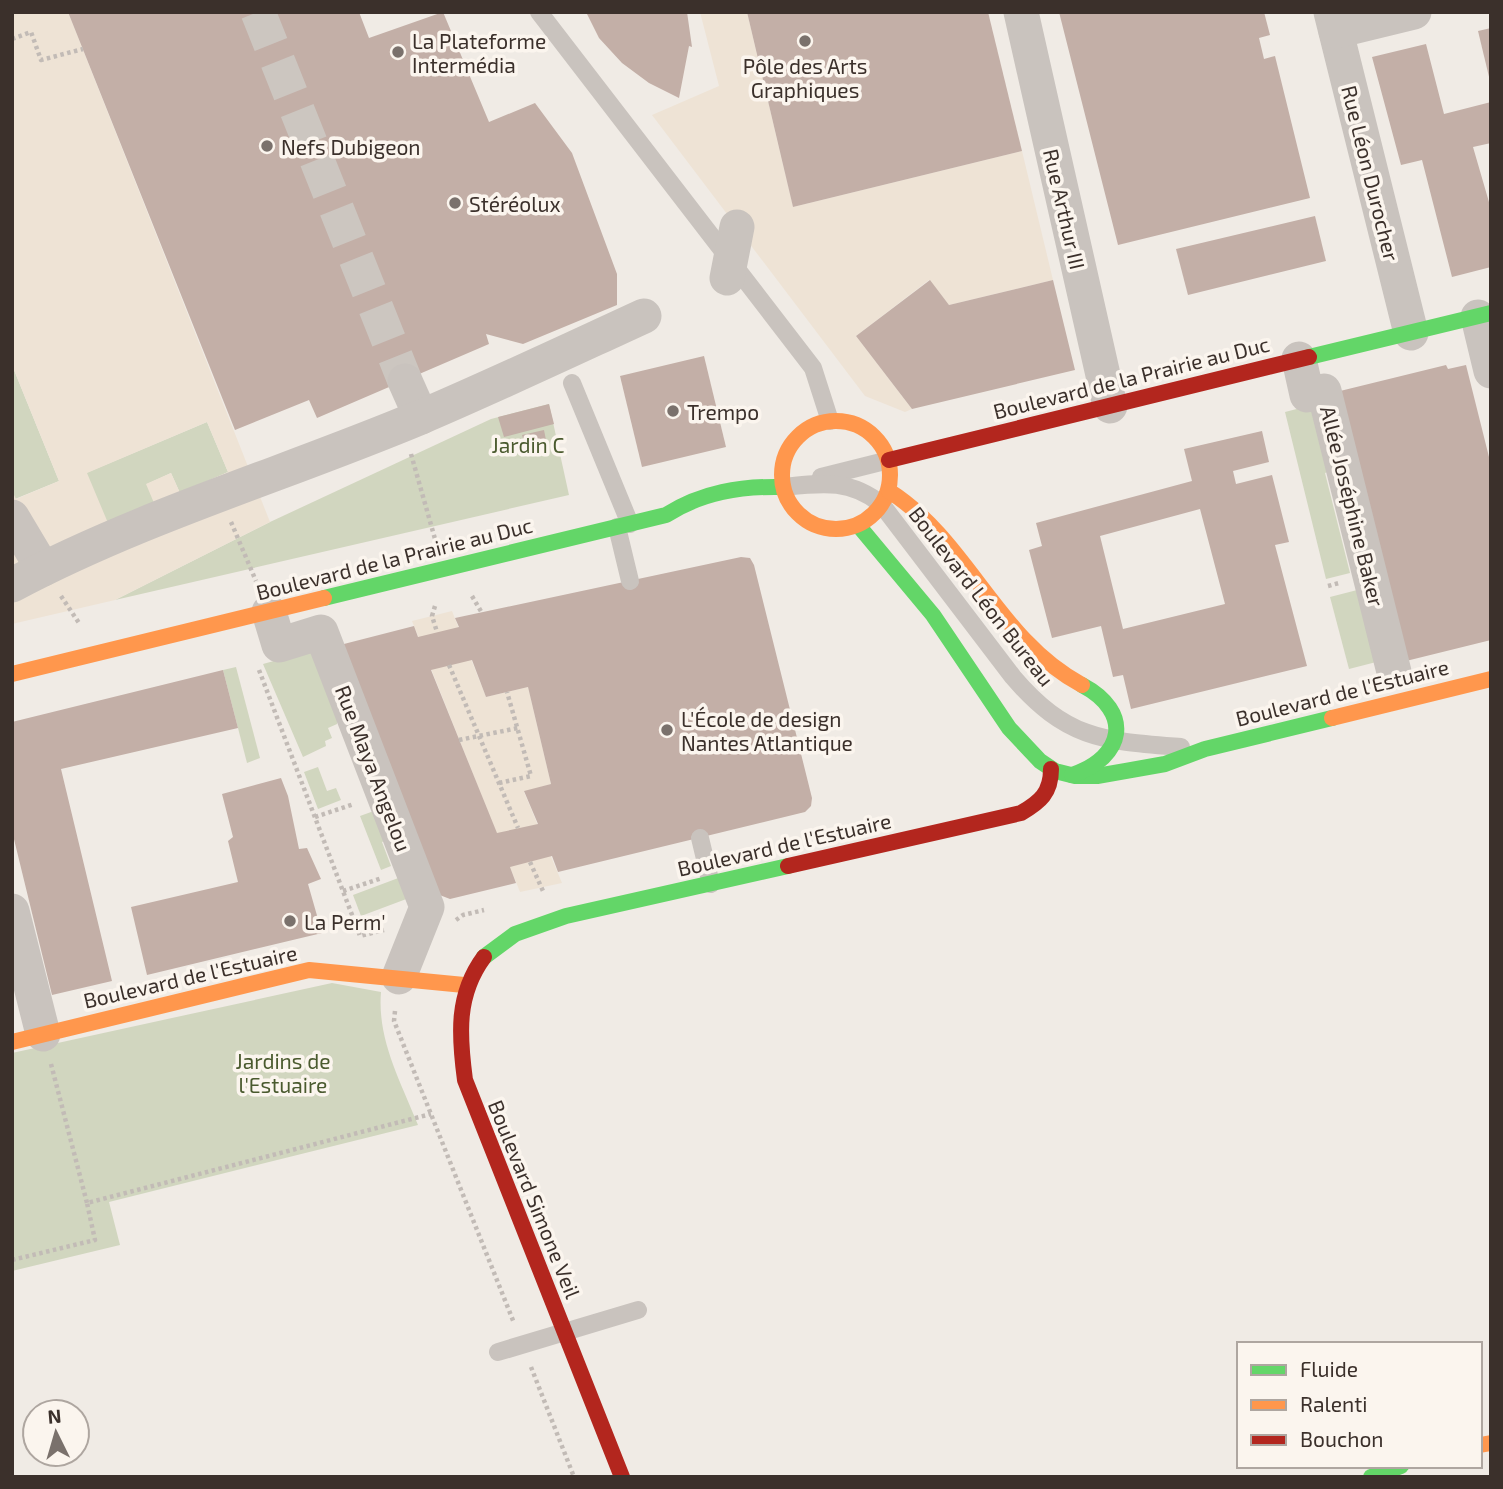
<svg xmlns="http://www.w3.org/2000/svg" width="1503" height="1489" font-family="'Exo 2',sans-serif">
	<rect width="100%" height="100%" fill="#f0ebe5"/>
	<g fill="#d1d6bf">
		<polygon points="12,365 59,481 15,499 12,491"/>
		<polygon points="1320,403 1336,469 1325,473 1350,573 1326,579 1285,412"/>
		<polygon points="549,404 569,495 115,600 270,522 491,419"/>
		<polygon points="207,422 228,472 180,493 171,473 147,484 155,503 107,523 86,473"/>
		<polygon points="1365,588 1384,660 1349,669 1330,597"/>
		<polygon points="313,650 338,717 337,724 328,728 332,738 325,741 326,746 303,757 263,664"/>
		<polygon points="236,667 260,758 247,763 223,670"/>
		<polygon points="318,767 327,791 336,788 341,800 318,809 304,772"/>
		<polygon points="385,807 397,836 382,842 391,866 381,870 360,816"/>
		<polygon points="401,877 409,898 361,916 353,895"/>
		<path d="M332,983L381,992C377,1040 401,1082 418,1125L109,1202L120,1245L12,1271V1053Z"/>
	</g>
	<g fill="#eee3d5" fill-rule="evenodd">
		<path d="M12,12H68L270,522L115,600L12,624V491L16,499L59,481L12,365ZM207,422L228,472L180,493L171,473L146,484L154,503L108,523L87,473Z"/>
		<polygon points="700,12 747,12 793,207 1022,151 1053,280 949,305 929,280 856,336 912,409 905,412 865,396 652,115 719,86"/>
		<polygon points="452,611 486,697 528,687 551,784 524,792 562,883 520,892 412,621"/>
	</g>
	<g fill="#c3afa7" fill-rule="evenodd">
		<polygon points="68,12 359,12 369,38 443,12 489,122 535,103 572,153 617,274 617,305 523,344 486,334 489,344 317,418 309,400 235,430"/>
		<polygon points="586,12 687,12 692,47 689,46 679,98 649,83 622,63 599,38"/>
		<polygon points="747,12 988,12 1022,151 793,207"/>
		<polygon points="1059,12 1264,12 1270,35 1259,38 1264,59 1275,56 1310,198 1118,245"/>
		<polygon points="1491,28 1491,80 1490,81 1478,31"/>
		<polygon points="1426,44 1444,114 1491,102 1491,143 1473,147 1491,209 1491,267 1452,277 1422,160 1401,165 1372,57"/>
		<polygon points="1315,216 1326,261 1188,295 1176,249"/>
		<polygon points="930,280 949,305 1053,280 1075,370 912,409 856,336"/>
		<polygon points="704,356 726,447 642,467 620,376"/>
		<polygon points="1446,365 1448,369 1466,365 1491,465 1491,640 1402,662 1336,392"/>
		<polygon points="549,404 554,424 504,437 498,417"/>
		<polygon points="544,430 546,440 525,445 522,435"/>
		<path d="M1262,431L1269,462L1233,471L1236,484L1272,475L1289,542L1275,545L1307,666L1131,709L1123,675L1113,677L1101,626L1052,638L1029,550L1042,546L1036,523L1192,481L1184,449ZM1200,509L1225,604L1123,629L1100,536Z"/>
		<path d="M741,557L750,558L754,565L812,798L811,806L805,812L558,872L552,856L510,867L516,883L450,899L437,894L340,645L414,626L418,637L459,627L455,618ZM472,660L486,697L528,687L551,784L524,791L538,824L497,833L431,670Z"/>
		<polygon points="223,670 238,728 61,769 112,981 52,995 12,831 12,722"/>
		<polygon points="281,778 288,796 299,849 307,848 321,879 308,884 322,933 147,975 131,907 238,882 228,841 233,837 222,794"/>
	</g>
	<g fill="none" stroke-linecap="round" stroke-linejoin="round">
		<polyline stroke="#ccc6c0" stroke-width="35" stroke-dasharray="35 18" stroke-linecap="butt" points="258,12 405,381"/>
		<g stroke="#c2bbb6" stroke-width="4.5" stroke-dasharray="3.5 3.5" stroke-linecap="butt">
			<polyline points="12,39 31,32 41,60 83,49"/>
			<polyline points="411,454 435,539"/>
			<polyline points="231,522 256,581"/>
			<polyline points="1328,586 1339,583"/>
			<polyline points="61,596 79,623"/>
			<polyline points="472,596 482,613"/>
			<polyline points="435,606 432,616 437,632"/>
			<polyline points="449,665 518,828"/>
			<polyline points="259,670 360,936 384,930"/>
			<polyline points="459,740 518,728"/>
			<polyline points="499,783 531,776 507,692"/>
			<polyline points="315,817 354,804"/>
			<polyline points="530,862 543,891"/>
			<polyline points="343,891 382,878"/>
			<polyline points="456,920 463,915 484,910"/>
			<polyline points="395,1011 394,1021 514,1323"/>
			<polyline points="51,1064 87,1203"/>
			<polyline points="12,1260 95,1240 87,1203 431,1114"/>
			<polyline points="531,1367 574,1477"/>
		</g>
		<g stroke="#c9c3be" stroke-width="18">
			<polyline points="539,12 813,368 830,421"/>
			<polyline points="572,383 630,524"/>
			<polyline points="821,477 889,460"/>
			<path d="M783,487C822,483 851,479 882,505L1013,677C1067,740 1104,741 1181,747"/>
			<polyline points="617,527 630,581"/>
			<polyline points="700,838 711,884"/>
			<polyline points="498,1352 638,1310"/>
		</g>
		<g stroke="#c9c3be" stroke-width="35">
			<polyline points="1021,12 1110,406"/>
			<polyline points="1331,12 1411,333"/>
			<polyline points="1336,31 1414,12"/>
			<polyline points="727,278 737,227"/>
			<polyline points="1478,317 1491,371"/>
			<polyline points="1299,359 1307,395 1324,391 1394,672"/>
			<polyline points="405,381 421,417"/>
			<polyline points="12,517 43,569"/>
			<path d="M12,585C142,516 285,474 421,417C496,385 570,350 644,316"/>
			<polyline points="269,612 279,645 321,632 427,907 399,977"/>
			<polyline points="12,911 43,1034"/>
		</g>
		<g stroke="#63d668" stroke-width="16">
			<polyline points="1309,357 1491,313"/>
			<polyline points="858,525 933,615 1009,728 1040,761 1055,771 1075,776 1097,776 1165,764 1205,749 1332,718"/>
			<path d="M324,598L666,515C702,492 741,486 783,487"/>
			<path d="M1072,775C1125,757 1133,712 1082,685"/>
			<polyline points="484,957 515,934 566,916 788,866"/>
			<polyline points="1371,1477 1401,1466"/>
		</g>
		<g stroke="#ff974d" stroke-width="16">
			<circle cx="836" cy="475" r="54"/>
			<path d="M889,491C968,541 997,640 1082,685"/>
			<polyline points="12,674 324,598"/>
			<polyline points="1332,718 1491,679"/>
			<polyline points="12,1042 309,970 464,985"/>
			<polyline points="1480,1445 1491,1443"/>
		</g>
		<g stroke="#b3261e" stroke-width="16">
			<polyline points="889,460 1309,357"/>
			<path d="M788,866L1021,813C1040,802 1051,793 1051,769"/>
			<path d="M484,957C456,995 459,1035 465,1080L622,1477"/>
		</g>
	</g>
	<g fill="#7a716c" stroke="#fbf5ee" stroke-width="2.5">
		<circle cx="805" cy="41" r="7"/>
		<circle cx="398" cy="52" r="7"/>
		<circle cx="267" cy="146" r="7"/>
		<circle cx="455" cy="203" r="7"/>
		<circle cx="673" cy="411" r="7"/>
		<circle cx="667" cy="730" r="7"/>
		<circle cx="290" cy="921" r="7"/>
	</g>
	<g text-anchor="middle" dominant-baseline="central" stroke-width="7" stroke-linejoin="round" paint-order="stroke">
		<g font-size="21" fill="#3b302b" stroke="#fbf5ee" text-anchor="start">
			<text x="412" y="40">La Plateforme<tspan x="412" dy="24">Intermédia</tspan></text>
			<text x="805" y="65" text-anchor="middle">Pôle des Arts<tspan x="805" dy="24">Graphiques</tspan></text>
			<text x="281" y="146">Nefs Dubigeon</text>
			<text x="469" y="203">Stéréolux</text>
			<text x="687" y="411">Trempo</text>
			<text x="681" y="718">L'École de design<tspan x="681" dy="24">Nantes Atlantique</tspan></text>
			<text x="304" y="921">La Perm'</text>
		</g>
		<g font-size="21" fill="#3b302b" stroke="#fbf5ee">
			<text transform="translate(1371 173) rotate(76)">Rue Léon Durocher</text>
			<text transform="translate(1065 209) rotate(77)">Rue Arthur III</text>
			<text transform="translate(1131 377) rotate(-14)">Boulevard de la Prairie au Duc</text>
			<text transform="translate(1353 506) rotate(76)">Allée Joséphine Baker</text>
			<text transform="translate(394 558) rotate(-14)">Boulevard de la Prairie au Duc</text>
			<text transform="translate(982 596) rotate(52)">Boulevard Léon Bureau</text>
			<text transform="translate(1342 692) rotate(-14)">Boulevard de l'Estuaire</text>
			<text transform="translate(374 768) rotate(69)">Rue Maya Angelou</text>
			<text transform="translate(784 844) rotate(-13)">Boulevard de l'Estuaire</text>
			<text transform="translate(190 976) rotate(-13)">Boulevard de l'Estuaire</text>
			<text transform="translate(535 1199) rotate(68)">Boulevard Simone Veil</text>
		</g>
		<g font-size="21" fill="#4a5a2e" stroke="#fbf5ee">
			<text x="528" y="444">Jardin C</text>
			<text x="283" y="1060">Jardins de<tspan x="283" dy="24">l'Estuaire</tspan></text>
		</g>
	</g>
	<rect width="1503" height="1489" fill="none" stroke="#3b302b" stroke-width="28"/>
	<rect x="1237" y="1342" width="245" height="126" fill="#fbf5ee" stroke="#aea6a0" stroke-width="2"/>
	<rect x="1251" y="1365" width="35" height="10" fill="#63d668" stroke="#aea6a0" stroke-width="2"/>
	<text x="1300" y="1377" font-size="21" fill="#3b302b">Fluide</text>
	<rect x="1251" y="1400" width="35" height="10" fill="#ff974d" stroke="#aea6a0" stroke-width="2"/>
	<text x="1300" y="1412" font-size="21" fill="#3b302b">Ralenti</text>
	<rect x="1251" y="1435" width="35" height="10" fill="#b3261e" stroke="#aea6a0" stroke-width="2"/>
	<text x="1300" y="1447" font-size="21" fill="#3b302b">Bouchon</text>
	<g transform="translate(56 1433) rotate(355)"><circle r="33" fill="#fbf5ee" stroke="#aea6a0" stroke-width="2"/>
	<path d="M0-5L12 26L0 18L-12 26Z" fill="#7a716c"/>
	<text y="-10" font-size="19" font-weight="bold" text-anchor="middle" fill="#3b302b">N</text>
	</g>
</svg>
